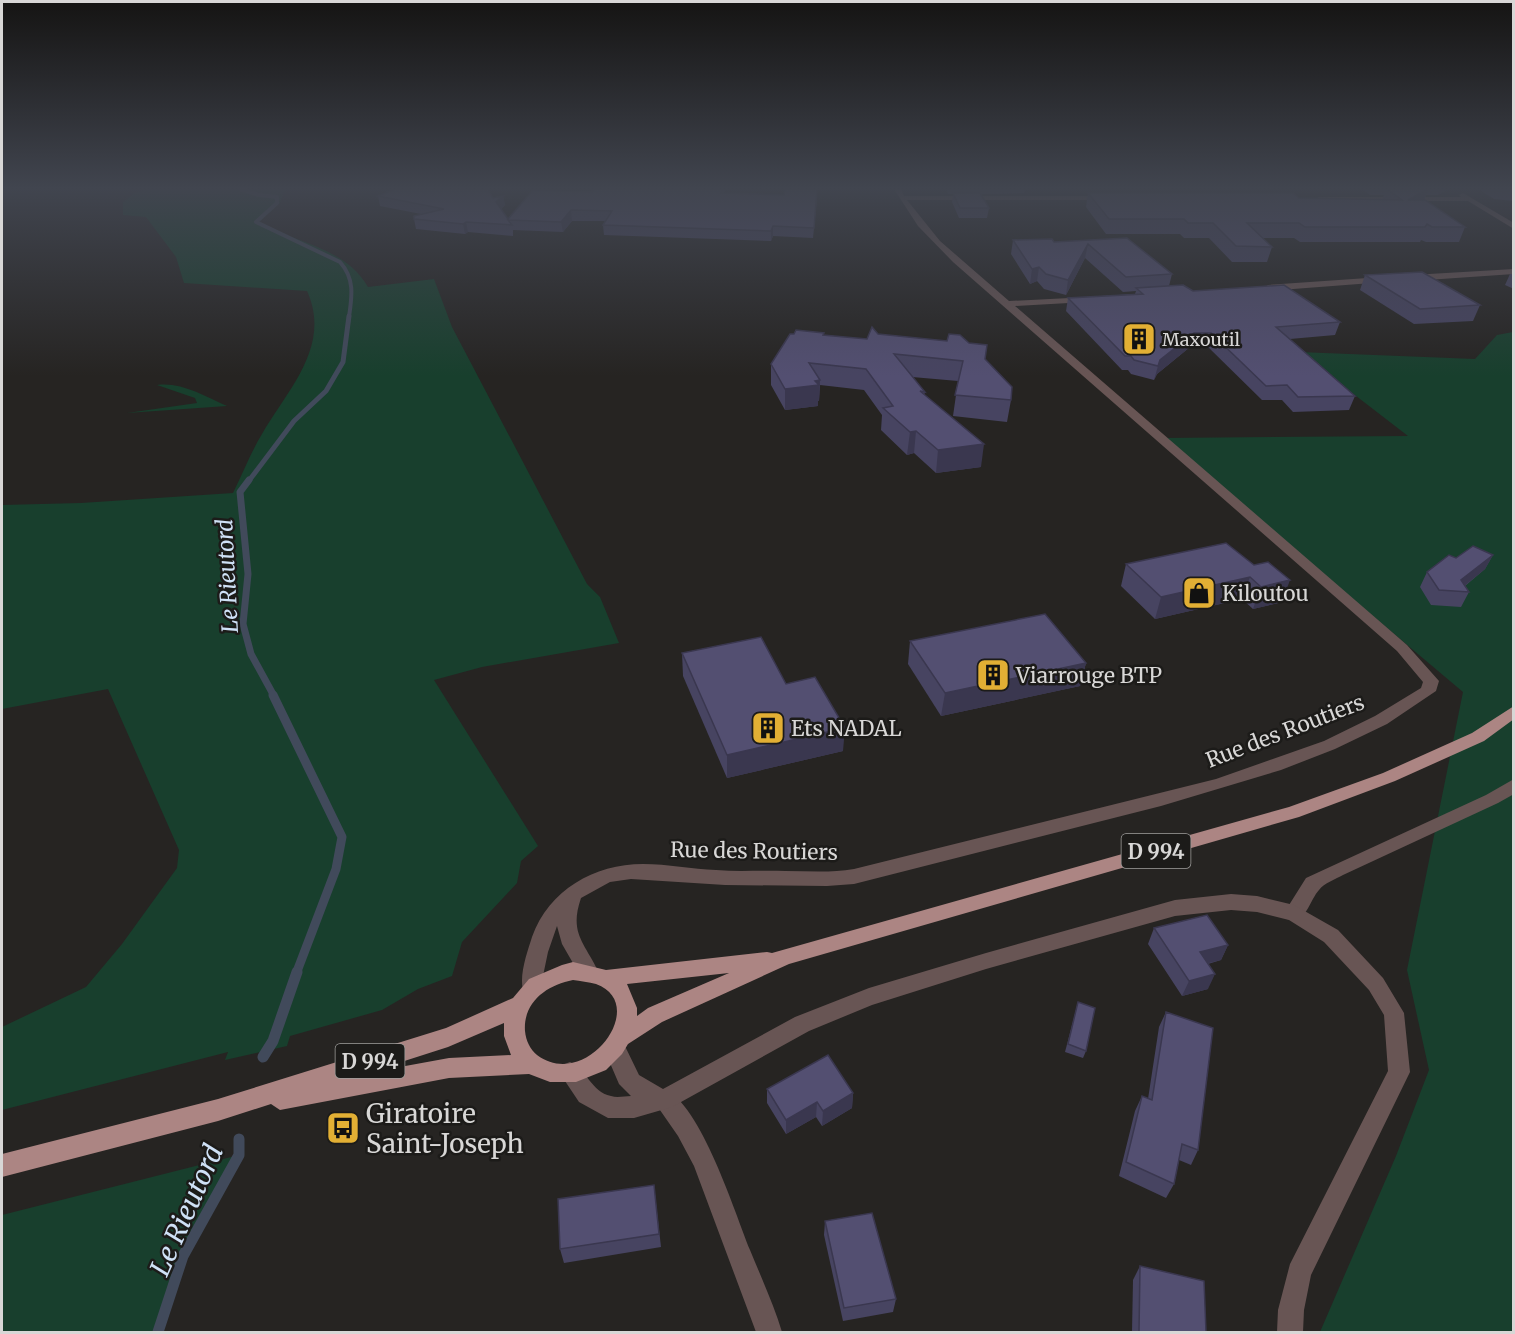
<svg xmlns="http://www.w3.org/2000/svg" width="1515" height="1334" font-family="Merriweather,serif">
	<rect width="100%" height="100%" fill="#262422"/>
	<g fill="#183f2d">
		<path d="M146,189H289L284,192L280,203L259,222C297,244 345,247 368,287L434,279L452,327L587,584L600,597L619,643L482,667L434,680L538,846L521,861L517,883L462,942L452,976L418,989L382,1010L290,1036L287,1046L225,1060L228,1052L2,1110V1027L86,987L122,944L177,868L179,850L108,689L2,709V505L81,503L233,493C243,473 251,452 262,434C288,389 332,346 307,291L184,283L176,257L146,217L123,215V202L133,194Z"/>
		<polygon points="1513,332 1513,1332 1320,1332 1396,1156 1429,1070 1407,970 1463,692 1162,438 1408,436 1299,352 1475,359 1497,335"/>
		<path d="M157,385C182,382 204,396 227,406L127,413L197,403L195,398Z"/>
		<polygon points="239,1155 183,1256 158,1332 2,1332 2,1215"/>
	</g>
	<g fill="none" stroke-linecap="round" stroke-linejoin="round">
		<path stroke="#414a5b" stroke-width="4" d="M240,189L259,195L277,197V203L256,222L340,262C355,279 352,296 349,317"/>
		<polyline stroke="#414a5b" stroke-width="5" points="248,482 294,421 326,391 343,362 349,316"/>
		<polyline stroke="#414a5b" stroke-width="7" points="249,480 240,492 248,574 243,624 251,654 274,696"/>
		<polyline stroke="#414a5b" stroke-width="9" points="273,695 342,837 336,869 296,974"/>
		<g stroke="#414a5b" stroke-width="11">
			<polyline points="263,1057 273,1041 297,972"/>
			<polyline points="158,1332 183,1256 239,1155 239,1139"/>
		</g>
		<g fill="#685554" fill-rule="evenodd">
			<path d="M894,189H901L904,196H1109L1106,200H907L940,241L1009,301L1089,297L1090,299L1086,302L1015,306L1407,645L1439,681L1436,691L1387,724L1335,749L1281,770L1161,806L854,884L827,886L725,885L631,879L610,882L581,898C569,933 584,942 598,971L595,977L588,980L581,977L562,944L557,926L548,952L539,995L532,998L525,995C517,980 527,953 532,937C549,890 594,864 643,864C668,864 692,869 716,870C739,872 762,870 785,871C808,871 831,873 854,869L1216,779L1324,741L1375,716L1421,688L1423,682L1397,651L953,262L918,226Z"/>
			<polygon points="1463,193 1514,223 1514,229 1468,201 1319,201 1315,199 1319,197 1461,197 1459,195"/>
			<polygon points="1514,269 1514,274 1412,281 1408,278 1412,275"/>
			<polygon points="1382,277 1386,280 1385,282 1268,291 1264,288 1268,285"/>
			<path d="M1514,779V794L1498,803L1343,875C1336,879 1324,883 1319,890C1309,901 1306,925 1287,919L1284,913L1306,878L1486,795Z"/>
			<path d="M664,1089C701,1104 735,1213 750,1250C761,1277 774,1305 782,1332H756L694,1166L678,1136L653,1100L656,1093Z"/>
		</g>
		<path fill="#685554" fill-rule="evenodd" d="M1231,894L1257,896L1294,905L1338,930L1383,978L1404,1013L1410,1072L1311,1275L1304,1310L1303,1332H1277L1278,1310L1290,1264L1388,1071L1384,1015L1369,990L1324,942L1289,920L1257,912L1231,910L1175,916L986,969L872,1005L809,1031L672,1107L634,1118H608L579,1102L559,1072L562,1065L570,1062C587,1069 591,1092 611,1096C617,1098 625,1096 631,1096L619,1084L604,1049L607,1042L615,1039L623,1042L639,1075L663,1089L795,1017L869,988L986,953L1175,900Z"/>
		<path fill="#ac8583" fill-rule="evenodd" d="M1514,706V719L1484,741L1395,781L1299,817L789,964L662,1022L628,1044L622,1054L606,1070L576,1082H550L529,1074L449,1078L280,1110L271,1104L218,1121L2,1177V1154L218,1099L446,1028L513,998L529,979L562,965L573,962L606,970L767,952L772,953L1289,807L1383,773L1472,733ZM729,973L648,1008L637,1016V1008L627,984ZM573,980C580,981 589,982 596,984C651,1004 586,1092 537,1055C530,1049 526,1041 525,1031C523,1002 547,985 573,980ZM504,1023V1036L511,1055L449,1058L367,1073L448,1047Z"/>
	</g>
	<g fill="#474461">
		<polygon points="594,189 725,189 724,193 817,199 813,238 773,236 771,241 604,235 603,225 605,221 572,221 563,232 513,230 513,236 468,232 465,234 416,229 414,219 421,214 380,206 378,196 493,198 503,196 505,205 501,209 508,219 592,192"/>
		<polygon points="946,189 1025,189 1024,193 981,194 989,208 987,218 959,218 952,202 953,194 948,194"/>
		<polygon points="1362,189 1448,189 1438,195 1426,195 1424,200 1465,227 1459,242 1426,242 1421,240 1420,242 1300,242 1294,238 1263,238 1272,247 1267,262 1232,262 1209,238 1184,238 1180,234 1106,234 1086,207 1088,193 1382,200 1384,195 1370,195"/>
		<polygon points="1478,189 1514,189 1514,201 1494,199"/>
		<polygon points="1127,238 1172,274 1169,286 1340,322 1335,335 1290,339 1355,396 1349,410 1293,412 1282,400 1262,400 1207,346 1190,347 1157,374 1154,380 1131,374 1128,370 1122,370 1066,311 1068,298 1135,294 1136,291 1123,292 1085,258 1066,295 1044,289 1037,281 1030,284 1011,254 1013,240 1054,242"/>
		<polygon points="1510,274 1514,274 1514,289 1505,285"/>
		<polygon points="1365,275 1480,305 1473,321 1414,324 1360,290"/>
		<polygon points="878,334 985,359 1011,400 1007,422 953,416 958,381 912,377 925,392 924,395 981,467 936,473 914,453 907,455 881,430 882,415 864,390 820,385 819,401 818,401 818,406 785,410 771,385 771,364 824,335 867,339"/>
		<polygon points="1226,543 1282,602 1253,609 1242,599 1155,619 1121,586 1126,564"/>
		<polygon points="1493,555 1485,569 1465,586 1469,592 1461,607 1431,605 1420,587 1427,572 1456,558"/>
		<polygon points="910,641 1086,663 1080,686 941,716 908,664"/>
		<polygon points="682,653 786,684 843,751 727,778 683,676"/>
		<polygon points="1154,928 1228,945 1221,960 1208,964 1208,989 1182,996 1148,944"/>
		<polygon points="1078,1002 1086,1051 1083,1058 1065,1052"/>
		<polygon points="1166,1012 1198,1150 1191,1165 1179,1160 1174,1184 1166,1198 1119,1176 1135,1111 1142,1096 1148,1099 1159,1027"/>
		<polygon points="767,1089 853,1093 852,1108 822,1126 816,1117 786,1134 767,1103"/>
		<polygon points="654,1185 661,1247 564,1263 560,1249"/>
		<polygon points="825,1221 896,1299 893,1312 843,1321 824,1235"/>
		<polygon points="1140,1266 1206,1332 1132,1332 1133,1280"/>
	</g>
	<g fill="#3a374f">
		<polygon points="1428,189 1423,203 1408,200"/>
		<polygon points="1440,189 1448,189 1438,195"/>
		<polygon points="503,196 505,205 498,212 496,202"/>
		<polygon points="571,210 572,221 563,232 561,222"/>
		<polygon points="466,222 468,232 465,234 463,224"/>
		<polygon points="773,226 773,236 771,241 771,231"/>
		<polygon points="1088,244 1085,258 1066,295 1068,280"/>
		<polygon points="1039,267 1037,281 1030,284 1032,269"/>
		<polygon points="1194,333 1190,347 1157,374 1154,380 1158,366 1160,360"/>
		<polygon points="820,380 819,401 818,401 818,406 785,410 785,389"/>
		<polygon points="916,431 914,453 907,455 910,432"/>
		<polygon points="984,444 981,467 936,473 938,450"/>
		<polygon points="1493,555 1485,569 1458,591 1461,580"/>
		<polygon points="1250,577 1242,599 1155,619 1161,597"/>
		<polygon points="1290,580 1282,602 1253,609 1261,587"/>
		<polygon points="1086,663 1080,686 941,716 945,693"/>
		<polygon points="845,728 843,751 727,778 727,755"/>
		<polygon points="1228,945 1221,960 1193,967 1200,952"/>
		<polygon points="1215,974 1208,989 1182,996 1189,981"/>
		<polygon points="853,1093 852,1108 822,1126 823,1111"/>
		<polygon points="817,1102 816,1117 786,1134 786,1120"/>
	</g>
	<g fill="#534f71" stroke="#3a374f" stroke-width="1.5">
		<polygon points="395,189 488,189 493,198 503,196 496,202 508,219 533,190 592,192 594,189 722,189 721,193 784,195 785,189 817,189 814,228 773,226 771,231 603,225 612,211 571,210 561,222 508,220 512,225 466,222 463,224 414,219 414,216 444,209 378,196"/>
		<polygon points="1387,189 1428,189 1408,200 1425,200 1465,227 1432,227 1427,224 1425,227 1305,227 1299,223 1247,223 1272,247 1236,246 1213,223 1188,223 1184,219 1109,219 1088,193 1293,193 1299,198 1402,200"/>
		<polygon points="953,193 980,193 989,208 960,208"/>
		<polygon points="1127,238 1172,274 1126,277 1088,244 1068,280 1046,274 1039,267 1032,269 1013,240 1052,239 1054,242"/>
		<polygon points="1422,272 1480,305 1420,309 1365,275"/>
		<polygon points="1183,285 1193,291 1284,285 1340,322 1276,327 1355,396 1298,397 1287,385 1266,386 1211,333 1194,333 1160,360 1158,366 1134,360 1131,356 1125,356 1068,298 1143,294 1136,288"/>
		<polygon points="872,327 878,334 947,341 949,334 960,335 969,343 987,345 985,359 1012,387 1011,400 955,395 963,361 894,354 925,392 920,391 984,444 938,450 916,431 910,432 883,408 893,406 866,369 809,363 820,380 815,381 819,385 785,389 771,364 790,334 794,334 796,330 824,333 823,335 867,339"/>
		<polygon points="1226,543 1254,565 1268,562 1290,580 1261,587 1250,577 1161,597 1126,564"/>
		<polygon points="1473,546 1493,555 1461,580 1469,592 1439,590 1427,572 1449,555 1456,558"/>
		<polygon points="1045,614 1086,663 945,693 910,641"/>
		<polygon points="761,637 786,684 815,677 845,728 727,755 682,653"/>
		<polygon points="1207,915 1228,945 1200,952 1215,974 1189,981 1154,928"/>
		<polygon points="1078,1002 1095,1008 1086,1051 1068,1044"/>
		<polygon points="1166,1012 1213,1028 1198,1150 1182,1144 1174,1184 1126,1162 1142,1096 1152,1100"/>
		<polygon points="828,1055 853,1093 823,1111 817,1102 786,1120 767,1089"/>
		<polygon points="654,1185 659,1234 560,1249 558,1199"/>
		<polygon points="872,1213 896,1299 844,1308 825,1221"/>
		<polygon points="1140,1266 1204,1281 1206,1332 1139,1332"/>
	</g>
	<linearGradient id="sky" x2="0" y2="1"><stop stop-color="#151413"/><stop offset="0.5" stop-color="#41454f"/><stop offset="1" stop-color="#41454f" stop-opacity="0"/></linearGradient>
	<rect width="1515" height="376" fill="url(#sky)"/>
	<defs>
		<symbol id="building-square" viewBox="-11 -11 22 22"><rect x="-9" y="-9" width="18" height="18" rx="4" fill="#e2af34" stroke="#1c1b19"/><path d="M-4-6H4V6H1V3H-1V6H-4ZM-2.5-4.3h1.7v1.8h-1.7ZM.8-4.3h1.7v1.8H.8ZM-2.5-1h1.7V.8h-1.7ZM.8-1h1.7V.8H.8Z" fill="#111"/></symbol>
		<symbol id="shop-square" viewBox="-11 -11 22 22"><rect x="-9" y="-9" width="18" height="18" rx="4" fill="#e2af34" stroke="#1c1b19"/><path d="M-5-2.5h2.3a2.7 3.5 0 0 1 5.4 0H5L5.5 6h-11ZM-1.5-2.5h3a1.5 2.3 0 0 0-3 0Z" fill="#111"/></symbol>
		<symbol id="bus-square" viewBox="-11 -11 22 22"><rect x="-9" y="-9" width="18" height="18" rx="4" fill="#e2af34" stroke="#1c1b19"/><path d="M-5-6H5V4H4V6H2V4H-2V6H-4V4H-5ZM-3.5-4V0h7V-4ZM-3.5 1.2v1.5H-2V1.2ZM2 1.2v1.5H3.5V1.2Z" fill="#111"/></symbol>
	</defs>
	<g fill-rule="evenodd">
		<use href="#building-square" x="1120" y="320" width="38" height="38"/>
		<use href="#shop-square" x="1180" y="574" width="38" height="38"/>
		<use href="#building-square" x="974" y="656" width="38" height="38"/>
		<use href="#building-square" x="749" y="709" width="38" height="38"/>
		<use href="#bus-square" x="324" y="1109" width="38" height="38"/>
	</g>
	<g text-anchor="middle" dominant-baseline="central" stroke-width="5" stroke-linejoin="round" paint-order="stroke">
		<g font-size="18" fill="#d8d7d6" stroke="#1c1b19" text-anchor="start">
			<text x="1162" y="339">Maxoutil</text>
		</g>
		<g fill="#1c1b19" stroke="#a09f9d" stroke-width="1.5">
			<rect x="1121.5" y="834" width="69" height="34" rx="4.5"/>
			<rect x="335.5" y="1044" width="69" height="34" rx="4.5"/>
		</g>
		<g font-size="20" font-weight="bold" fill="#d8d7d6">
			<text x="1156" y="851">D 994</text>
			<text x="370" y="1061">D 994</text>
		</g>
		<g font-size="21" fill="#d8d7d6" stroke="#1c1b19" text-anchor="start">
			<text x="1222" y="593">Kiloutou</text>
			<text x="1016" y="675">Viarrouge BTP</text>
			<text x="791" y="728">Ets NADAL</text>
		</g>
		<g font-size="21" fill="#d8d7d6" stroke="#1c1b19">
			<text transform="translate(1285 731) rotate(-21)">Rue des Routiers</text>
			<text transform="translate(754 851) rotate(1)">Rue des Routiers</text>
		</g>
		<g font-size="22" font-style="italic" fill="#cfe1f6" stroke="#1c1b19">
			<text transform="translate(227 576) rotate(-93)">Le Rieutord</text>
		</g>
		<g font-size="26" fill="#d8d7d6" stroke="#1c1b19" text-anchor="start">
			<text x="366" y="1113">Giratoire<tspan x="366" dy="30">Saint-Joseph</tspan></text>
		</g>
		<g font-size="27" font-style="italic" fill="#cfe1f6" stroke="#1c1b19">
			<text transform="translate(186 1210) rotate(-66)">Le Rieutord</text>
		</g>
	</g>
	<rect width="1515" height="1334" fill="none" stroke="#d8d7d6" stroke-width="6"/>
</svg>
